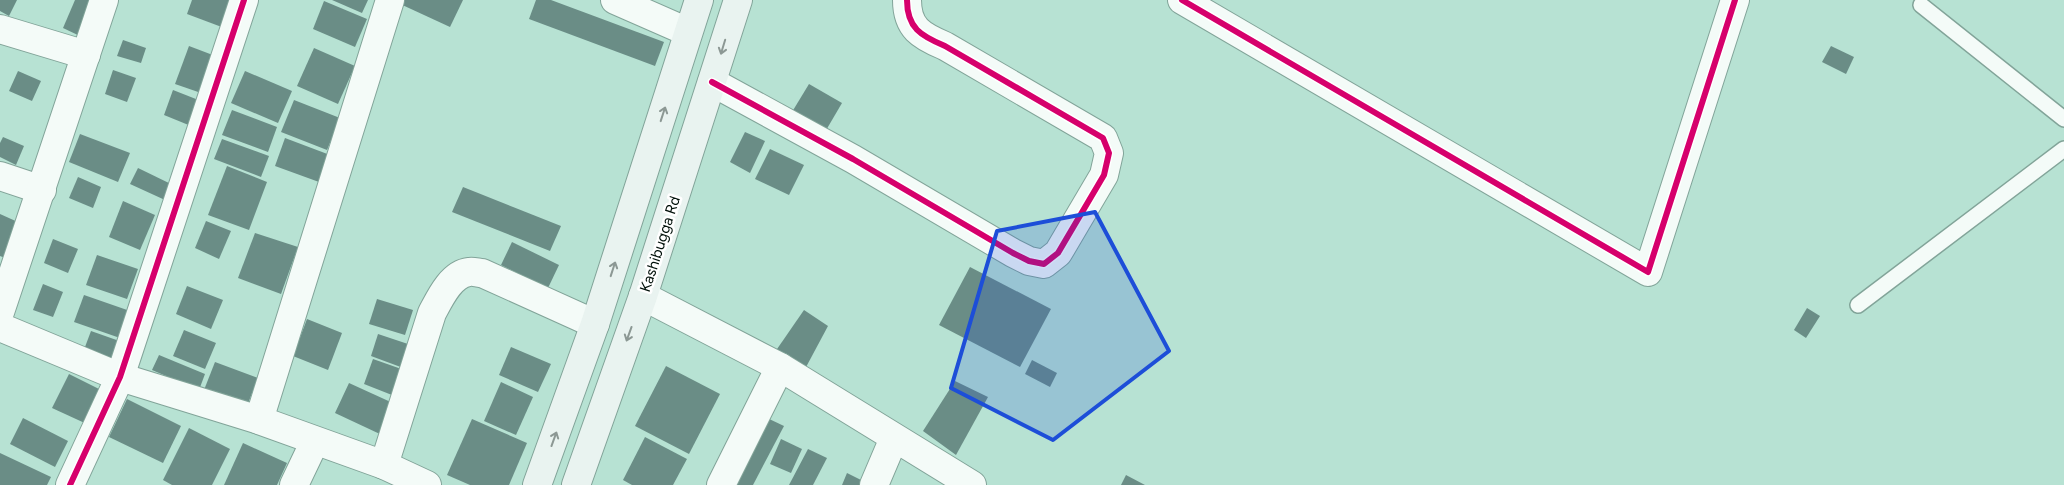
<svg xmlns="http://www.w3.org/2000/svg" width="2064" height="485" font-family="Figtree,sans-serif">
	<rect width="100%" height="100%" fill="#b7e2d3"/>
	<g fill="#6a8d86">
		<polygon points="0,0 17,0 9,16 0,11"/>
		<polygon points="75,0 97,0 82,37 63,28"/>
		<polygon points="192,0 238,0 227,29 187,14"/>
		<polygon points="332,0 368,0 362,13"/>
		<polygon points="400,0 463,0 450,27 398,3"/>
		<polygon points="536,0 551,0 664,42 655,66 529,19"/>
		<polygon points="324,1 367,19 355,47 313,29"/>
		<polygon points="123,40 146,48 141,63 117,56"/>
		<polygon points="189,46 218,57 204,94 175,84"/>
		<polygon points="1831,46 1854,57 1846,74 1822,62"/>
		<polygon points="314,48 355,66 338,104 297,86"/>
		<polygon points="113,70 136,78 127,102 105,94"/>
		<polygon points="18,71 41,81 32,101 9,91"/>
		<polygon points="245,71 292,91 278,123 231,103"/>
		<polygon points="809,84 842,103 825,132 792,112"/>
		<polygon points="173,90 201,101 191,126 164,115"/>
		<polygon points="294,100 340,118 327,150 281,132"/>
		<polygon points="232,110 277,127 268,152 222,135"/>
		<polygon points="745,132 765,141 750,173 730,162"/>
		<polygon points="80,134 130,153 118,182 69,162"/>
		<polygon points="3,137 24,146 16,165 0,157 0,143"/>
		<polygon points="285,138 330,155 319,182 275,166"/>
		<polygon points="222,139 269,156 261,177 214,159"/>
		<polygon points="770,149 804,165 789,195 755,179"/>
		<polygon points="227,166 267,182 249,230 208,215"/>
		<polygon points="138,168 173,185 165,200 130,184"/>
		<polygon points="78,177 101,187 93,208 69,198"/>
		<polygon points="463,187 561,226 550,251 452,212"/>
		<polygon points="123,201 155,215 140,250 109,237"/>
		<polygon points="0,214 20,223 5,258 0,256"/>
		<polygon points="206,221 231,231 219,259 195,248"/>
		<polygon points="255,233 298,247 281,294 238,278"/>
		<polygon points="53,239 78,249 68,273 44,263"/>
		<polygon points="512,242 559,265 548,288 501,265"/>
		<polygon points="97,255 138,269 127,299 86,285"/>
		<polygon points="970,267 1051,309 1020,367 939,325"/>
		<polygon points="43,284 63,292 53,317 33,310"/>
		<polygon points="187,286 223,300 211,329 176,314"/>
		<polygon points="84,295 130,311 120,338 74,322"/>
		<polygon points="377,299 413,310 405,335 369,324"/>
		<polygon points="1807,308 1820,316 1806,338 1794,330"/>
		<polygon points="804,310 828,326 805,369 775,352"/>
		<polygon points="307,319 342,333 328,370 293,356"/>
		<polygon points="184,330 216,343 205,369 173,356"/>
		<polygon points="91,331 125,343 116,368 82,355"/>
		<polygon points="378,334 414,346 406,369 371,356"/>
		<polygon points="511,347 551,364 538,392 499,375"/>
		<polygon points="159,355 205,374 199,390 152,370"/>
		<polygon points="373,359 407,371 397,397 364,384"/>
		<polygon points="1032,360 1057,373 1050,387 1025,374"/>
		<polygon points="215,362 258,378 247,406 204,390"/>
		<polygon points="666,366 720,394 689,454 635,426"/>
		<polygon points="69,374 105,392 89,425 52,408"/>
		<polygon points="955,381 988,397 956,455 923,431"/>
		<polygon points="501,382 533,397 516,435 484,421"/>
		<polygon points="349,383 395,404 382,435 335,413"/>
		<polygon points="127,399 181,426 163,463 109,437"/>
		<polygon points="765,417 784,426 753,485 731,485"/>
		<polygon points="23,418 68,441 55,467 10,444"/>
		<polygon points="472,419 527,443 509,485 470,485 447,475"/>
		<polygon points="189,428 230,449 212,485 172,485 163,480"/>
		<polygon points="645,437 687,459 673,485 632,485 623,480"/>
		<polygon points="781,439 802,449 791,473 770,464"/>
		<polygon points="243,443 287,463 277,485 224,485"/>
		<polygon points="808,449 827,458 813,485 789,485"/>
		<polygon points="0,453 51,477 47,485 0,485"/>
		<polygon points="847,473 867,483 866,485 842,485"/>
		<polygon points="1126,475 1145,485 1121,485"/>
	</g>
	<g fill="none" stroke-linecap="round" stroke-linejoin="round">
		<defs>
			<g id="service">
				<polyline points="1921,5 2064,119"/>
				<polyline points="1858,305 2064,149"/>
			</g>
			<g id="minor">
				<polyline points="615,0 688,32"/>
				<polyline points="1182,0 1648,272 1735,0"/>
				<polyline points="0,29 86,55"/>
				<path d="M712,82L853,159L1013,253L1029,261L1044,264L1058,253L1104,175L1109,153L1103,138L945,46C921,36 907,28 907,0"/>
				<polyline points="0,176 42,190"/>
				<polyline points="643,296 780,367 972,485"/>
				<polyline points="0,312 104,0"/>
				<polyline points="0,327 120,377 259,420 384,465 427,485"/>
				<polyline points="259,420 390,0"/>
				<path d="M384,465L432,313C440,298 451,274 469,272C473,271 478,273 482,273L595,324"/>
				<polyline points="70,485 120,377 244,0"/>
				<polyline points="294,485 315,441"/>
				<polyline points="721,485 780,367"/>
				<polyline points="874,485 894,438"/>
			</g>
			<g id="secondary">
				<polyline points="537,485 595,324 699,0"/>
				<polyline points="576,485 643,296 738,0"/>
			</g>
		</defs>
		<use href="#service" stroke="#82a499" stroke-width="18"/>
		<use href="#minor" stroke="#82a499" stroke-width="30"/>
		<use href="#secondary" stroke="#82a499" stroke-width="30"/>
		<use href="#service" stroke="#f4fbf8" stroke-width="15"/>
		<use href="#minor" stroke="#f4fbf8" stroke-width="28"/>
		<use href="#secondary" stroke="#e9f3f0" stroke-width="28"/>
		<defs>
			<g id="cycleway">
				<polyline points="1182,0 1648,272 1735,0"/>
				<path d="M712,82L853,159L1013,253L1029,261L1044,264L1058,253L1104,175L1109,153L1103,138L945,46C921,36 907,28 907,0"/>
				<polyline points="70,485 120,377 244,0"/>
			</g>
		</defs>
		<use href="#cycleway" stroke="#fff" stroke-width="9"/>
		<use href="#cycleway" stroke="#d6006c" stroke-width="6"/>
	</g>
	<defs><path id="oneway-shaft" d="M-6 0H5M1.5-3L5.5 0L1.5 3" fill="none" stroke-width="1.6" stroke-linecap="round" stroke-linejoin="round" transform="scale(1.25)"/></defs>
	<g stroke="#8c9894">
		<use href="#oneway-shaft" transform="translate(723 47) rotate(107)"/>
		<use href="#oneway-shaft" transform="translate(663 114) rotate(-72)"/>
		<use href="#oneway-shaft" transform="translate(613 269) rotate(-72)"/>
		<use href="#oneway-shaft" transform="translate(629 334) rotate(110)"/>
		<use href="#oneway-shaft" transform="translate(554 439) rotate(-70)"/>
	</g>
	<path fill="#1d4ed8" fill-opacity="0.2" stroke="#1d4ed8" stroke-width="4" stroke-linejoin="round" d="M1095,212L1169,351L1053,440L951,388L997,231Z"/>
	<g text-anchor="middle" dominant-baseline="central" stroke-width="5" stroke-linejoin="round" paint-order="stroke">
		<g font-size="15" fill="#001009" stroke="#fff">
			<text transform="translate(660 244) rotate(-72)">Kashibugga Rd</text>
		</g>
	</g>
</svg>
